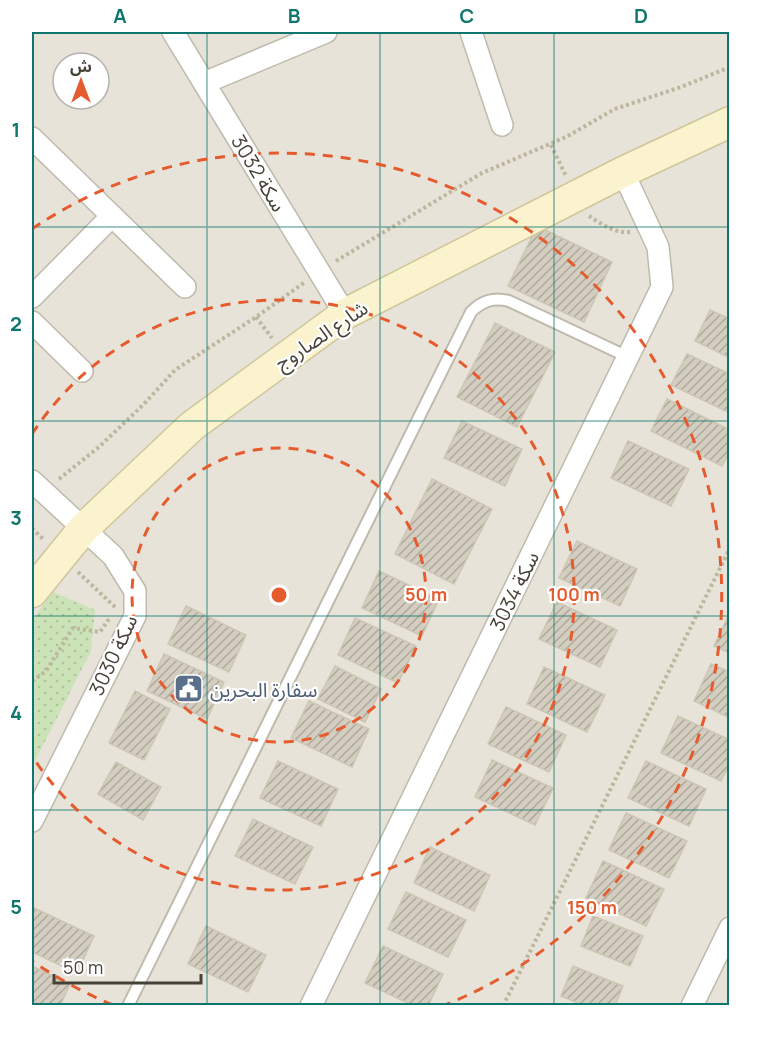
<svg xmlns="http://www.w3.org/2000/svg" width="761" height="1037" font-family="Manrope,'Noto Sans Arabic',sans-serif">
	<defs>
		<pattern id="grass-dots" width="8" height="8" patternUnits="userSpaceOnUse" patternTransform="scale(1.5)"><rect width="8" height="8" fill="#cbe3b6"/><path d="M2 2h.1M6 6h.1" fill="none" stroke="#b0c49d" stroke-width="1.8" stroke-linecap="round"/></pattern>
		<pattern id="building-hatch" width="6" height="6" patternUnits="userSpaceOnUse" patternTransform="scale(1.5)"><rect width="6" height="6" fill="#d4cec0"/><path d="M-1 1l2-2M0 6l6-6M5 7l2-2" fill="none" stroke="#aea99d"/></pattern>
	</defs>
	<rect width="100%" height="100%" fill="#f3f1ea"/>
	<path fill="#e7e3d8" fill-rule="evenodd" d="M32,32H729V1005H32ZM63,63H99V99H63Z"/>
	<polygon fill="url(#grass-dots)" points="53,592 95,610 91,651 32,767 32,620"/>
	<g fill="url(#building-hatch)" stroke="#cec6b4" stroke-width="1.5">
		<polygon points="537,226 612,262 584,322 508,286"/>
		<polygon points="710,310 730,319 730,358 695,341"/>
		<polygon points="495,323 555,352 517,427 457,397"/>
		<polygon points="687,354 730,374 730,413 671,385"/>
		<polygon points="667,399 730,430 730,451 722,466 651,431"/>
		<polygon points="462,421 522,449 505,486 444,458"/>
		<polygon points="628,441 689,469 671,506 611,478"/>
		<polygon points="432,479 492,509 454,584 395,554"/>
		<polygon points="577,541 637,569 620,606 559,578"/>
		<polygon points="379,571 439,599 422,636 362,608"/>
		<polygon points="557,602 617,630 600,667 539,639"/>
		<polygon points="186,606 246,635 229,672 168,644"/>
		<polygon points="730,612 730,653 714,646"/>
		<polygon points="355,618 416,646 398,683 338,655"/>
		<polygon points="164,654 224,682 207,719 147,691"/>
		<polygon points="711,664 730,672 730,718 694,701"/>
		<polygon points="335,666 381,689 365,722 318,699"/>
		<polygon points="544,667 605,695 587,732 527,704"/>
		<polygon points="135,691 170,709 144,760 109,743"/>
		<polygon points="309,701 369,729 352,767 291,738"/>
		<polygon points="506,707 566,735 549,772 488,744"/>
		<polygon points="678,716 730,740 730,763 721,781 661,753"/>
		<polygon points="492,760 553,788 535,825 475,797"/>
		<polygon points="278,761 338,789 321,826 260,798"/>
		<polygon points="646,761 706,789 689,826 628,798"/>
		<polygon points="116,762 161,787 143,820 98,794"/>
		<polygon points="626,813 687,841 669,878 609,850"/>
		<polygon points="253,819 313,847 295,884 235,856"/>
		<polygon points="430,847 490,875 474,911 414,883"/>
		<polygon points="603,861 664,889 646,926 586,898"/>
		<polygon points="406,892 466,920 448,957 388,929"/>
		<polygon points="34,908 94,936 77,973 32,952 32,913"/>
		<polygon points="593,916 643,936 630,966 581,946"/>
		<polygon points="206,926 266,955 248,992 188,964"/>
		<polygon points="383,946 443,974 428,1006 414,1006 365,983"/>
		<polygon points="32,966 70,984 60,1006 32,1006"/>
		<polygon points="573,966 623,986 615,1006 585,1006 561,996"/>
	</g>
	<g fill="none" stroke-linecap="round" stroke-linejoin="round">
		<defs>
			<path id="service" d="M128,1006L471,312C482,301 493,297 509,301L628,357"/>
			<g id="minor">
				<polyline points="173,32 345,314"/>
				<polyline points="471,32 502,125"/>
				<polyline points="204,83 326,32"/>
				<polyline points="32,138 185,287"/>
				<polyline points="32,297 112,216"/>
				<polyline points="32,322 82,371"/>
				<polyline points="32,481 113,556 135,591 135,616 32,821"/>
				<polyline points="311,1006 662,287 658,247 623,172"/>
				<polyline points="692,1006 730,928"/>
			</g>
			<polyline id="secondary" points="32,592 84,528 192,426 345,314 623,172 730,122"/>
		</defs>
		<use href="#service" stroke="#bebaad" stroke-width="14"/>
		<use href="#minor" stroke="#bebaad" stroke-width="24"/>
		<use href="#secondary" stroke="#cfc69d" stroke-width="33"/>
		<g stroke="#beb69f" stroke-width="4" stroke-dasharray="3 3" stroke-linecap="butt">
			<polyline points="551,145 566,176"/>
			<path d="M589,216C601,224 616,234 631,232"/>
			<polyline points="336,261 482,173 566,137 615,109 681,87 730,67"/>
			<polyline points="256,317 272,338"/>
			<polyline points="59,479 99,447 145,403 175,370 256,317 305,282"/>
			<polyline points="32,528 44,540"/>
			<polyline points="78,572 116,608"/>
			<polyline points="32,681 46,671 73,628 100,632 109,619"/>
			<polyline points="503,1006 730,548"/>
		</g>
		<use href="#service" stroke="#fff" stroke-width="10"/>
		<use href="#minor" stroke="#fff" stroke-width="21"/>
		<use href="#secondary" stroke="#faf3cd" stroke-width="30"/>
	</g>
	<path fill="none" stroke="#0f766e" stroke-width="1.5" stroke-opacity="0.55" d="M207,32V1006M380,32V1006M554,32V1006M32,227H730M32,421H730M32,616H730M32,810H730"/>
	<g fill="none" stroke="#e65b2e" stroke-width="3" stroke-dasharray="10 8">
		<circle cx="279" cy="595" r="147"/>
		<path d="M32 434A295 295 0 1 1 32 756"/>
		<path d="M113 1005A442 442 0 0 1 32 961M32 229A442 442 0 1 1 445 1005"/>
	</g>
	<defs>
		<symbol id="civic-square" viewBox="-11 -11 22 22"><rect x="-9" y="-9" width="18" height="18" rx="4" fill="#5c6f8a" stroke="#fff"/><path d="M-.6-6.5H3V-4.5H.6V-3L4-1V1h2V6H-6V1h2V-1L-.6-3ZM-1.2 2.5V6h2.4V2.5Z" fill="#fff"/></symbol>
	</defs>
	<g fill-rule="evenodd">
		<use href="#civic-square" x="172" y="672" width="33" height="33"/>
	</g>
	<g text-anchor="middle" dominant-baseline="central" stroke-width="4.5" stroke-linejoin="round" paint-order="stroke">
		<g font-size="20" fill="#464238" stroke="#fff">
			<text transform="translate(259 173) rotate(59)">سكة 3032</text>
			<text transform="translate(321 335) rotate(-34)">شارع الصاروج</text>
			<text transform="translate(514 591) rotate(-64)">سكة 3034</text>
			<text transform="translate(113 655) rotate(-65)">سكة 3030</text>
		</g>
		<g font-size="20" fill="#4e5e75" stroke="#fff" text-anchor="start">
			<text x="210" y="689">سفارة البحرين</text>
		</g>
	</g>
	<circle cx="279" cy="595" r="9" fill="#e65b2e" stroke="#fff" stroke-width="3"/>
	<g font-size="18" text-anchor="middle" font-weight="bold" fill="#e65b2e" stroke="#fff" stroke-width="4.5" stroke-linejoin="round" paint-order="stroke">
		<text x="426" y="601">50 m</text>
		<text x="574" y="601">100 m</text>
		<text x="592" y="914">150 m</text>
	</g>
	<rect width="761" height="1037" fill="none" stroke="#ffffff" stroke-width="66"/>
	<g transform="translate(81 81)"><circle r="28" fill="#ffffff" stroke="#b5b3af" stroke-width="1.5"/>
	<path d="M0-4.5L10 22L0 15L-10 22Z" fill="#e65b2e"/>
	<text y="-9" font-size="16" font-weight="bold" text-anchor="middle" fill="#464238">ش</text>
	</g>
	<path d="M54 974v9h147v-9" fill="none" stroke="#464238" stroke-width="3"/>
	<text x="63" y="974" font-size="18" fill="#464238" stroke="#ffffff" stroke-width="4.5" paint-order="stroke">50 m</text>
	<rect x="33" y="33" width="695" height="971" fill="none" stroke="#0f766e" stroke-width="2"/>
	<g font-size="20" text-anchor="middle" font-weight="bold" fill="#0f766e">
		<text x="120" y="23">A</text>
		<text x="294" y="23">B</text>
		<text x="467" y="23">C</text>
		<text x="641" y="23">D</text>
		<text x="16" y="137">1</text>
		<text x="16" y="331">2</text>
		<text x="16" y="525">3</text>
		<text x="16" y="720">4</text>
		<text x="16" y="914">5</text>
	</g>
</svg>
